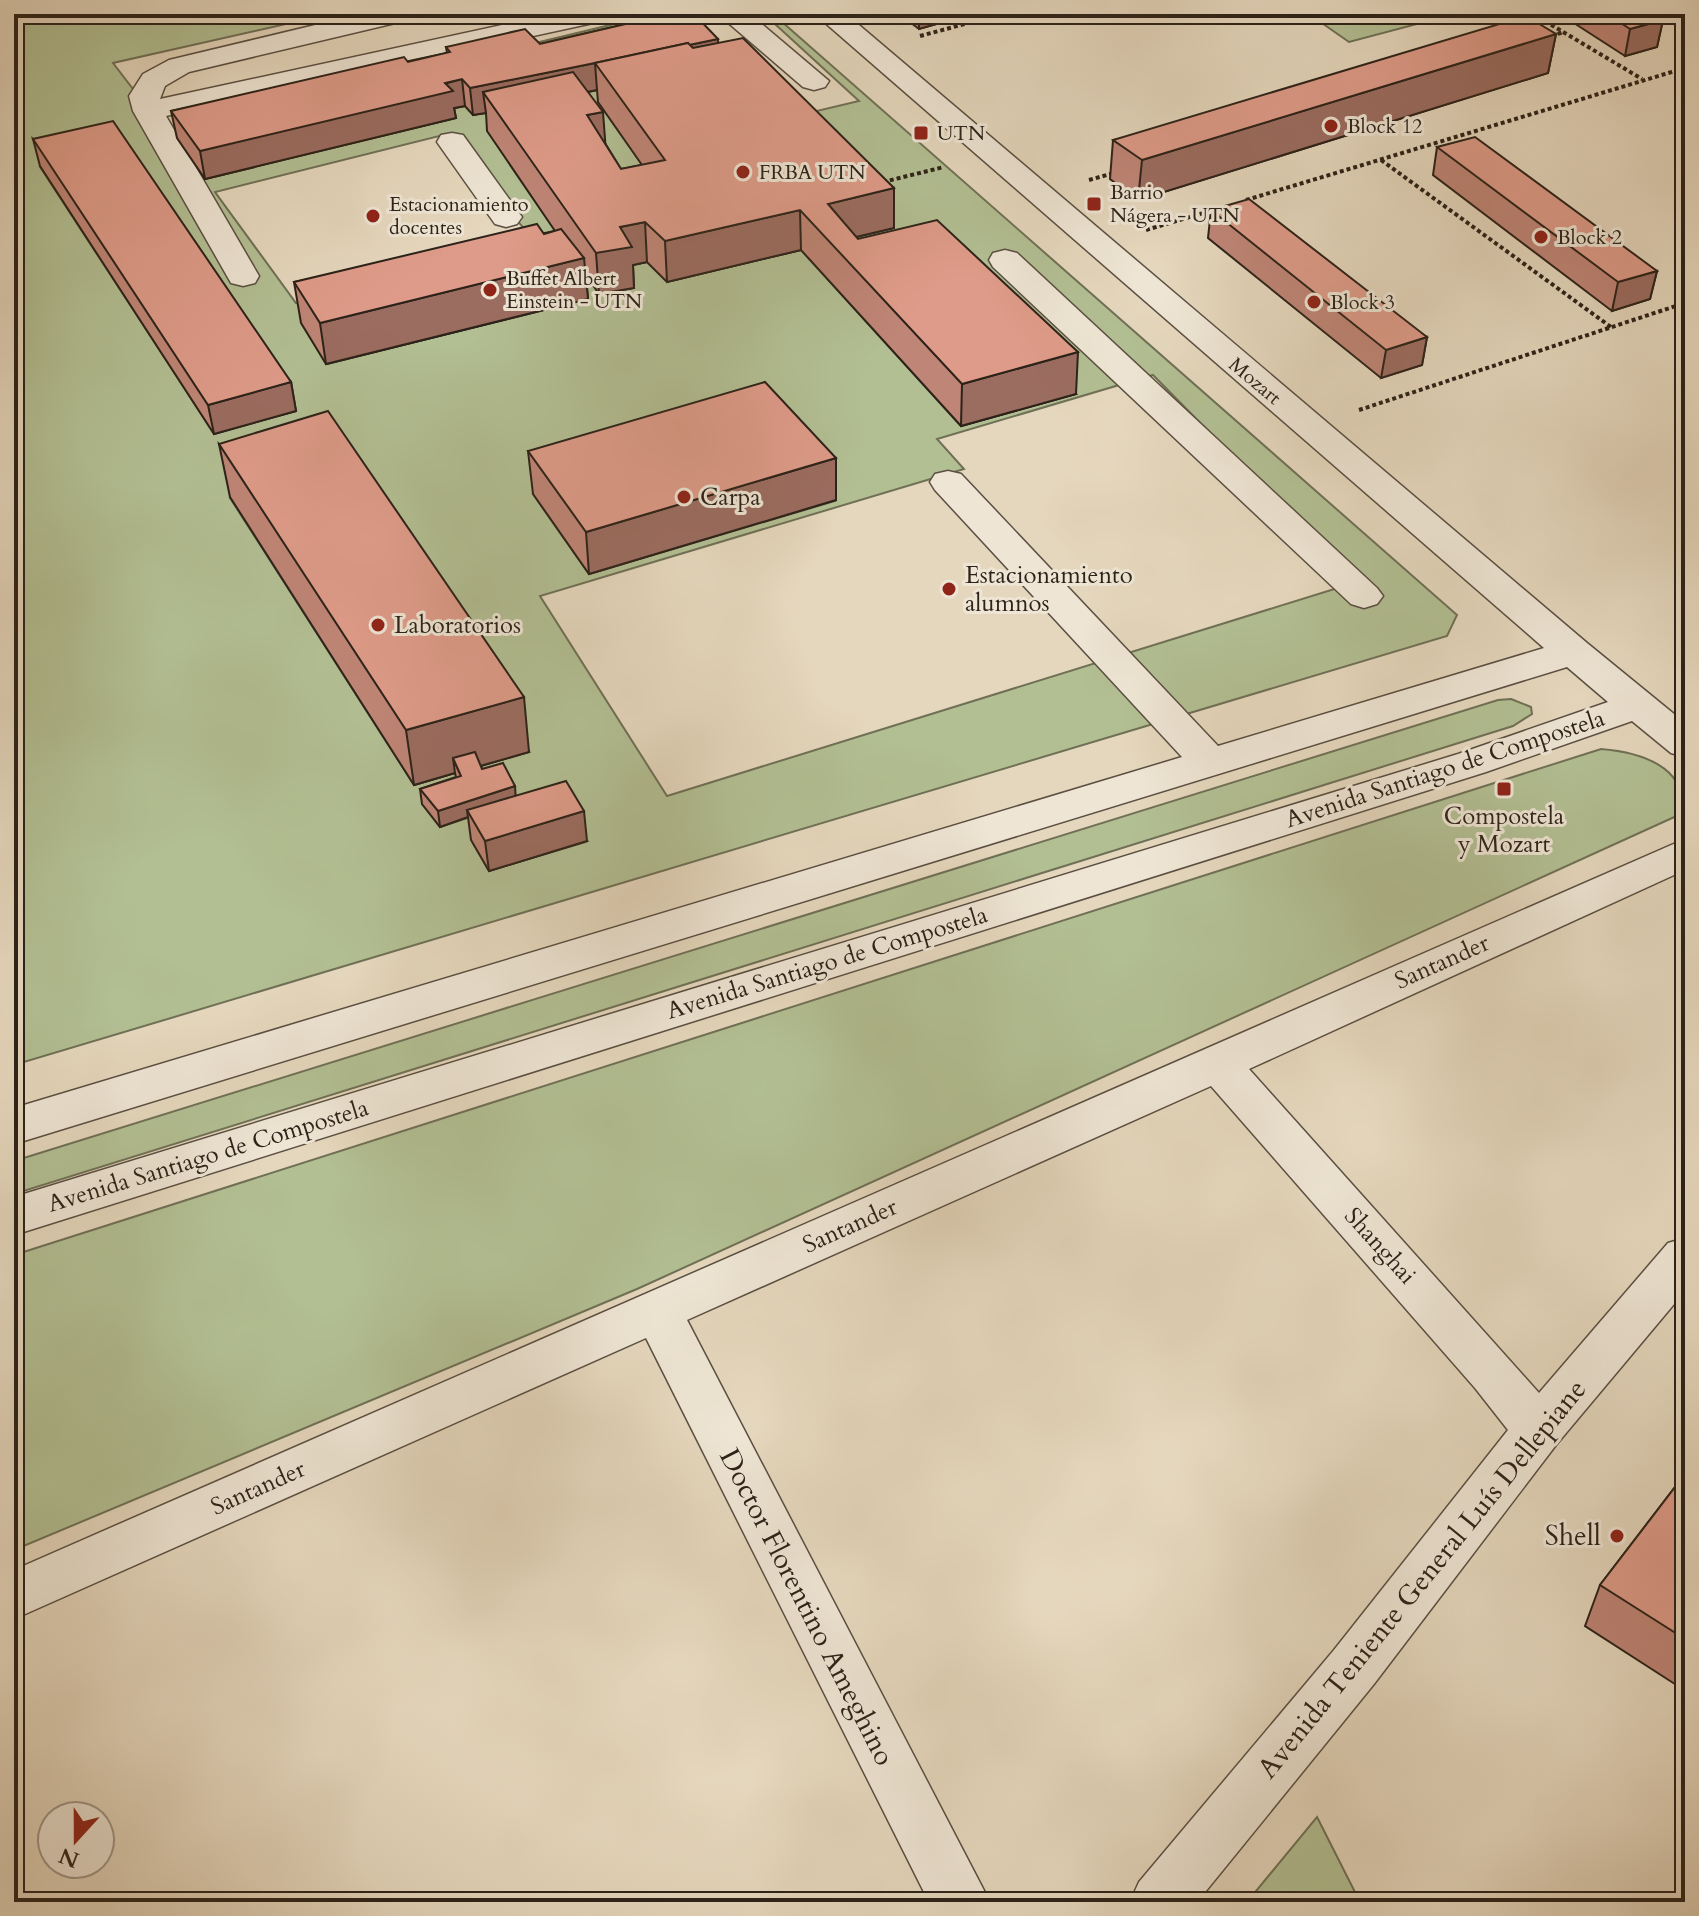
<svg xmlns="http://www.w3.org/2000/svg" width="1699" height="1916" font-family="Cardo,serif">
	<rect width="100%" height="100%" fill="#e5d7bd"/>
	<filter id="stains"><feTurbulence type="fractalNoise" baseFrequency=".0025" numOctaves="4"/><feColorMatrix values="0 0 0 0 .2 0 0 0 0 .09 0 0 0 0 .02 0 0 0 .5 -.17"/></filter>
	<radialGradient id="worn" r=".72"><stop offset=".6" stop-color="#630" stop-opacity="0"/><stop offset="1" stop-color="#630" stop-opacity=".3"/></radialGradient>
	<g fill="#b2bf93" stroke="#6f7056" stroke-width="2" fill-rule="evenodd">
		<path d="M14,14H330L113,63L166,132L656,14H686L796,116L859,101L764,14H773L1457,615L1447,636L14,1065ZM681,26L718,66L473,115L465,106L448,110L455,118L205,178L177,139L406,84L411,89L453,79L450,74L527,56L542,71L628,50L619,40ZM744,76L893,227L828,244L858,279L936,261L1075,394L961,426L801,250L667,282L647,262L623,267L634,288L599,294L488,131L576,111L605,151L590,155L624,209L667,200L598,102L689,82L695,87ZM443,135L534,240L296,303L215,192ZM119,149L296,410V411L214,433L40,167ZM540,265L548,274L565,270L587,299L327,364L301,323ZM1153,375L1357,582L667,796L540,596L964,469L937,439ZM766,424L835,501L589,574L533,494ZM337,464L529,751L477,767L484,784L505,778L516,802L440,827L423,804L463,791L455,773L414,785L230,498ZM568,811L586,842L489,871L472,841Z"/>
		<polygon points="1309,14 1450,14 1451,15 1349,42"/>
		<polygon points="1511,699 1531,707 1532,714 1513,726 14,1194 14,1161 1498,700"/>
		<path d="M1601,749C1638,752 1690,766 1681,814L637,1289L14,1550V1255Z"/>
		<polygon points="1317,1817 1360,1902 1247,1902"/>
	</g>
	<g fill="none" stroke-linecap="round" stroke-linejoin="round">
		<defs>
			<g id="minor">
				<polygon points="361,14 412,14 408,20 189,72 165,86 160,99 553,14 607,14 603,20 593,23 166,116 259,276 255,283 243,286 231,283 133,111 129,96 143,74 169,60"/>
				<polygon points="718,14 750,14 829,81 825,87 814,90 803,87"/>
				<polygon points="815,14 846,14 1587,643 1685,723 1685,757 1671,753 1632,721 1486,772 14,1235 14,1197 1458,754 1608,702 1567,667 14,1144 14,1108 1182,757 935,490 930,482 935,474 948,471 961,474 1218,746 1544,648"/>
				<polygon points="452,133 463,135 517,210 522,217 517,224 506,227 495,224 437,142 441,135"/>
				<polygon points="1005,250 1017,253 1377,588 1383,596 1377,604 1364,608 1351,604 993,267 989,260 993,253"/>
				<polygon points="1685,839 1685,870 1249,1069 1539,1393 1668,1243 1685,1238 1685,1291 1556,1445 1374,1684 1197,1902 1130,1902 1139,1882 1334,1650 1508,1430 1475,1388 1211,1086 687,1320 990,1902 929,1902 646,1338 14,1619 14,1570"/>
			</g>
		</defs>
		<use href="#minor" stroke="#5a4f42" stroke-width="3"/>
		<g stroke="#2c2219" stroke-width="4" stroke-dasharray="4 3" stroke-linecap="butt">
			<polyline points="1533,14 1642,79"/>
			<polyline points="920,36 1002,14"/>
			<polyline points="1551,36 1564,32"/>
			<polyline points="1381,160 1611,327"/>
			<polyline points="1089,180 1114,173"/>
			<polyline points="883,182 944,167"/>
			<polyline points="1246,200 1685,68"/>
			<polyline points="1146,230 1217,209"/>
			<polyline points="1359,410 1685,303"/>
		</g>
		<use href="#minor" fill="#eee5d4" fill-rule="evenodd"/>
	</g>
	<g fill="#bf8576" stroke="#2c2219" stroke-width="2" fill-rule="evenodd">
		<path d="M616,14L718,39V43L894,188V228L856,237L1076,394L961,426L801,250L667,282L647,262L633,265L634,288L599,294L586,275L588,299L326,364L301,323L294,282L555,231L487,131L486,113L473,115L465,106L454,108L456,118L205,179L177,138L171,111L447,53L446,47L540,44L617,26ZM597,90L598,102L642,165L621,169L605,143L588,92Z"/>
		<polygon points="899,14 972,14 919,29"/>
		<polygon points="1560,14 1654,14 1663,20 1657,47 1625,56"/>
		<polygon points="1556,34 1548,73 1138,200 1110,179 1113,140"/>
		<polygon points="33,139 291,382 296,411 214,434 40,166"/>
		<polygon points="1437,147 1657,271 1650,299 1612,311 1433,175"/>
		<polygon points="1211,210 1427,337 1422,365 1381,378 1208,238"/>
		<polygon points="1682,218 1685,218 1685,253 1676,246"/>
		<polygon points="219,444 529,752 481,766 482,769 516,796 587,841 489,871 471,840 468,817 440,827 422,804 420,789 456,777 455,773 414,785 230,497"/>
		<polygon points="528,451 836,458 836,500 589,574 533,494"/>
		<polygon points="1685,1474 1685,1682 1681,1688 1585,1626 1600,1585"/>
	</g>
	<g fill="#9b6c60" stroke="#2c2219" stroke-width="2">
		<polygon points="919,14 972,14 919,29"/>
		<polygon points="1663,20 1657,47 1625,56 1630,29"/>
		<polygon points="1556,34 1548,73 1138,200 1142,160"/>
		<polygon points="718,39 719,66 595,63"/>
		<polygon points="595,63 597,90 496,110 483,92 486,113 473,115 470,88"/>
		<polygon points="462,79 465,106 454,108 456,118 205,179 200,151"/>
		<polygon points="603,112 606,152 587,115"/>
		<polygon points="894,188 894,228 831,243 828,204"/>
		<polygon points="800,210 801,250 667,282 665,241"/>
		<polygon points="645,222 647,262 633,265 634,288 599,294 596,253 620,227"/>
		<polygon points="584,258 588,299 326,364 320,323"/>
		<polygon points="1657,271 1650,299 1612,311 1618,282"/>
		<polygon points="1427,337 1422,365 1381,378 1386,350"/>
		<polygon points="1078,352 1076,394 961,426 962,384"/>
		<polygon points="291,382 296,411 214,434 208,405"/>
		<polygon points="836,458 836,500 589,574 586,532"/>
		<polygon points="524,697 529,752 459,772 453,758 455,773 414,785 406,730"/>
		<polygon points="515,786 516,802 467,810 468,817 440,827 438,811"/>
		<polygon points="584,811 587,841 489,871 485,841"/>
	</g>
	<g fill="#de9b89" stroke="#2c2219" stroke-width="2">
		<polygon points="616,14 694,14 718,39 689,45 688,43 595,63 470,88 462,79 445,83 453,91 200,151 171,111 404,57 408,62 450,52 446,47 525,29 540,44 626,24"/>
		<polygon points="1607,14 1654,14 1663,20 1630,29"/>
		<polygon points="1526,16 1556,34 1142,160 1113,140"/>
		<polygon points="743,38 894,188 828,204 858,239 937,220 1078,352 962,384 800,210 665,241 645,222 620,227 632,247 596,253 483,92 573,72 603,112 587,115 621,169 665,160 595,63 688,43 693,48"/>
		<polygon points="113,121 291,382 208,405 33,139"/>
		<polygon points="1475,137 1657,271 1618,282 1437,147"/>
		<polygon points="1249,199 1427,337 1386,350 1211,210"/>
		<polygon points="537,224 544,234 561,229 584,258 320,323 294,282"/>
		<polygon points="765,382 836,458 586,532 528,451"/>
		<polygon points="328,411 524,697 406,730 219,444"/>
		<polygon points="475,752 482,769 503,763 515,786 438,811 420,789 461,776 453,758"/>
		<polygon points="566,781 584,811 485,841 467,810"/>
		<polygon points="1685,1474 1685,1639 1600,1585"/>
	</g>
	<g fill="#8f2418" stroke="#eee5d4" stroke-width="3">
		<circle cx="1331" cy="126" r="8"/>
		<rect x="913" y="125" width="16" height="16" rx="4"/>
		<circle cx="743" cy="172" r="8"/>
		<rect x="1086" y="196" width="16" height="16" rx="4"/>
		<circle cx="373" cy="216" r="8"/>
		<circle cx="1541" cy="237" r="8"/>
		<circle cx="490" cy="290" r="8"/>
		<circle cx="1314" cy="302" r="8"/>
		<circle cx="684" cy="497" r="8"/>
		<circle cx="949" cy="589" r="8"/>
		<circle cx="378" cy="625" r="8"/>
		<rect x="1496" y="781" width="16" height="16" rx="4"/>
		<circle cx="1617" cy="1536" r="8"/>
	</g>
	<g text-anchor="middle" dominant-baseline="central" stroke-width="6" stroke-linejoin="round" paint-order="stroke">
		<g font-size="20" fill="#2c2219" stroke="#eee5d4" text-anchor="start">
			<text x="1347" y="126">Block 12</text>
			<text x="937" y="133">UTN</text>
			<text x="759" y="172">FRBA UTN</text>
			<text x="1110" y="192">Barrio<tspan x="1110" dy="23">Nágera - UTN</tspan></text>
			<text x="389" y="204">Estacionamiento<tspan x="389" dy="23">docentes</tspan></text>
			<text x="1557" y="237">Block 2</text>
			<text x="506" y="278">Buffet Albert<tspan x="506" dy="23">Einstein - UTN</tspan></text>
			<text x="1330" y="302">Block 3</text>
		</g>
		<g font-size="20" fill="#2c2219" stroke="#eee5d4">
			<text transform="translate(1255 381) rotate(40)">Mozart</text>
		</g>
		<g font-size="24" fill="#2c2219" stroke="#eee5d4" text-anchor="start">
			<text x="700" y="497">Carpa</text>
			<text x="965" y="575">Estacionamiento<tspan x="965" dy="28">alumnos</tspan></text>
			<text x="394" y="625">Laboratorios</text>
			<text x="1504" y="816" text-anchor="middle">Compostela<tspan x="1504" dy="28">y Mozart</tspan></text>
		</g>
		<g font-size="24" fill="#2c2219" stroke="#eee5d4">
			<text transform="translate(1445 769) rotate(-18)">Avenida Santiago de Compostela</text>
			<text transform="translate(1442 962) rotate(-24)">Santander</text>
			<text transform="translate(827 963) rotate(-17)">Avenida Santiago de Compostela</text>
			<text transform="translate(208 1156) rotate(-17)">Avenida Santiago de Compostela</text>
			<text transform="translate(850 1226) rotate(-24)">Santander</text>
			<text transform="translate(1380 1246) rotate(48)">Shanghai</text>
			<text transform="translate(258 1488) rotate(-24)">Santander</text>
		</g>
		<g font-size="28" fill="#2c2219" stroke="#eee5d4" text-anchor="end">
			<text x="1601" y="1536">Shell</text>
		</g>
		<g font-size="28" fill="#2c2219" stroke="#eee5d4">
			<text transform="translate(1422 1579) rotate(-51)">Avenida Teniente General Luís Dellepiane</text>
			<text transform="translate(807 1607) rotate(63)">Doctor Florentino Ameghino</text>
		</g>
	</g>
	<rect width="1699" height="1916" fill="none" stroke="#e5d7bd" stroke-width="48"/>
	<rect x="16" y="16" width="1667" height="1884" fill="none" stroke="#2c2219" stroke-width="4"/>
	<rect x="24" y="24" width="1651" height="1868" fill="none" stroke="#2c2219" stroke-width="2"/>
	<g transform="translate(76 1840) rotate(201)"><circle r="38" fill="#eee5d4" stroke="#a09789" stroke-width="2"/>
	<path d="M0-6L14 30L0 20L-14 30Z" fill="#8f2418"/>
	<text y="-12" font-size="22" font-weight="bold" text-anchor="middle" fill="#2c2219">N</text>
	</g>
	<rect width="100%" height="100%" filter="url(#stains)"/>
	<rect width="100%" height="100%" fill="url(#worn)"/>
</svg>
